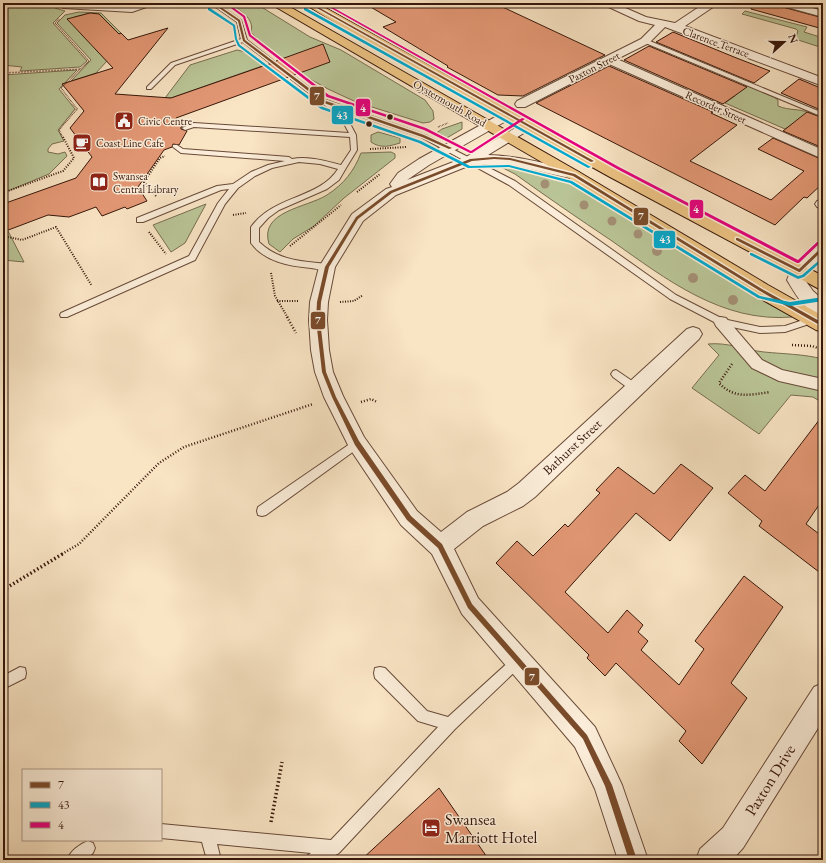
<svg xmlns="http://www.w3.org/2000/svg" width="826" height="863" font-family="'EB Garamond',serif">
	<rect width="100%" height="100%" fill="#f9e4c4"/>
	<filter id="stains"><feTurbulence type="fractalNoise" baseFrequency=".005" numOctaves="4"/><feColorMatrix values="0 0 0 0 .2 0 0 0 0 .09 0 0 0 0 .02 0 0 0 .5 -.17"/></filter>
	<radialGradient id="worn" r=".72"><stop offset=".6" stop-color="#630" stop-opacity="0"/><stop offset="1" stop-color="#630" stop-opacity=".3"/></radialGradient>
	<g fill="#bac597" stroke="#786e50">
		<polygon points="3,3 36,3 41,8 52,5 55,8 65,11 53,23 87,61 80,67 20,71 22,67 3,65"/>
		<path d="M229,3H255L310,37L341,50L425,100L433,111L434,119L430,122L423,123L356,102L328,89L299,73L257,39L251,32C255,18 239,10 229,3Z"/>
		<polygon points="745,11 807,27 804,32 823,38 823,48 795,39 798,31 796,29 742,14"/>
		<polygon points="79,12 101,13 121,33 119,34 99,14 90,13 74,17 107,61 96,73 71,81 91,60 57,23 65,15"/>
		<polygon points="237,50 250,53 265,65 171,98 165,98 190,65"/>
		<polygon points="77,70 59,89 75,109 58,130 64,141 52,144 48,149 48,152 58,154 65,152 67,156 49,174 3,193 3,75"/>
		<path d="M745,85L774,97L778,100V106C790,111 798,108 810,113L785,129L725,103L735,96L731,94Z"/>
		<polygon points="462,122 462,129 445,139 435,134 442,129"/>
		<path d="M378,132L400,138V143C390,146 381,149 371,142V135Z"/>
		<path d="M391,152L395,154V158L344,198L314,226L293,239L280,252L269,244C259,211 306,208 327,195C344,184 354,171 361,153Z"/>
		<path d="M495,164C563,164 621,209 676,244C715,268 753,293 792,317C722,323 666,279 612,241C579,219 547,197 515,174Z"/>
		<polygon points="206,204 185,243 171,252 153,225"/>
		<polygon points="3,230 8,231 24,262 3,260"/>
		<path d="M708,344C728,342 745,350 764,352C784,354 803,354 823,359V403L813,397L791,395L759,434L692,388L719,355Z"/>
	</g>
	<g fill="#e39875" stroke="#37170a">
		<polygon points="364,3 494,3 605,55 523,96 498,95 447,67 448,66 383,27 396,22"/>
		<polygon points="752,3 777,3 779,6 823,18 823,29 751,9"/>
		<polygon points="90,13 99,14 119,34 121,33 128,40 168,28 115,94 171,98 269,64 274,64 276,61 323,44 330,62 176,118 183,126 181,127 181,129 187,131 179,145 173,144 172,147 164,150 138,187 147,201 127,209 125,207 102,216 96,207 69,217 48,215 3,232 3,204 76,178 92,157 70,128 84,111 62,84 113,68 67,19"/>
		<polygon points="673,32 734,57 770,71 754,83 656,42"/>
		<polygon points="649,46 747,87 723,104 624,60"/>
		<polygon points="609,66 713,112 711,113 737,125 690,161 771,200 804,171 758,149 773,138 823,160 823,183 807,198 804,197 775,225 536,103"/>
		<polygon points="799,79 823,89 823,111 781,93"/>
		<polygon points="807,112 823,118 823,148 783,131"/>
		<polygon points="823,415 823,499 806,524 823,537 823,575 759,526 762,521 728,493 745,475 765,491"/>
		<polygon points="681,464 713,488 670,541 636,513 565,592 608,633 627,610 643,625 638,632 648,641 641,650 679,685 704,649 695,641 744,576 783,607 731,683 747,698 702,764 679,741 686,731 616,663 605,676 587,658 589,655 496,563 517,541 533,556 565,524 568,527 600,493 596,490 618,467 654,494"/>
		<polygon points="439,788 489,860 361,860"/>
	</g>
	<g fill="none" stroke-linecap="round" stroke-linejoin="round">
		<defs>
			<g id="service">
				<polygon points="54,3 132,8 150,3 158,3 132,12 63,8"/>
				<polygon points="210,3 216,3 241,20 247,40 274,61 274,63 270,63 243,42 175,65 151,89 147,89 147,87 171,63 241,39 237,22"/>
				<polygon points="645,39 823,113 823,117 643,42 642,41"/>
				<path d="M291,77H295L326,100L425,135L515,181L676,295L723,319L760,327L785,326L800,321L804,316L805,310L808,309L812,312V317L806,325L785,332L760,333L718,324L670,299L509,185L421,137L336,108L346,116L356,135L357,150L346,168L339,180L327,189L279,210L268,218L259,228V242C279,261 301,261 327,264L331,267L330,269C324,271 317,269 311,268C289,266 265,262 251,243V227C274,195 319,199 338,169L320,164L299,162L272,168L255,176L238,188L225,204L195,260L67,317H61L60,315L61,313L189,256L218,203L229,189L221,190L143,222H137V218L217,186L233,184L251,172L268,165L285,161L181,153L173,147V145H177L183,149L289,157L292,159C308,156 325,161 341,165L351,150L350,137L194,127L185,130L182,128L194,123L349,133L341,118L291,79Z"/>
				<polygon points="616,370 638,385 640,388 638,391 632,391 613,377 611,374 613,371"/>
				<polygon points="357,439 361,440 362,443 361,446 266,515 262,516 258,515 257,511 258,507"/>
				<polygon points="518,655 522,657 524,661 522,665 455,729 339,853 327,860 306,860 308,855 311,853 217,844 221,860 207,860 202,842 161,838 161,824 331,840 438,727 418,721 375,678 374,673 375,668 380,667 385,668 427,711 448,717 514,657"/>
				<polygon points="20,667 25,668 26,673 25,678 3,689 3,676"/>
				<path d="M88,841L93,843L95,848L93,853L85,860H67C70,851 80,844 88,841Z"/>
			</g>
			<polygon id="pedestrian" points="721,317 726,318 762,360 782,370 823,379 823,391 779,381 752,368 716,326 714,322 716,318"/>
			<g id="minor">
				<polygon points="600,3 614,3 646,17 675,23 705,3 713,3 714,5 713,7 685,26 823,78 823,86 665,27 649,43 617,59 823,150 823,159 609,64 525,107 517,107 515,104 517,101 641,39 655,25 639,21"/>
				<polygon points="778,3 795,3 823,11 823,17 779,5"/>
				<path d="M508,110L514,114L513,117L429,165L407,180L466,157L527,121L532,122L533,125L532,128L488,155C519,156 549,164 579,172L581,175L579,178L574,179L511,165L473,164L396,195L363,221L335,267L328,302L327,320L329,350L333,372L343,396L364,437L417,511L441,532L467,512L507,492L519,483L687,329L693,327L699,329L702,334L699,339L535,497L523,506L483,526L454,549L478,598L595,727L622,785L648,860H618L595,789L575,747L462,614L432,554L401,525L350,449L324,397L315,372L311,350L309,320L310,302L319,267L352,214L386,189L392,187L390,184L398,173L419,159Z"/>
				<polygon points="823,199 823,209 817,207 815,204 817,201"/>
				<polygon points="823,683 823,720 743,848 732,860 696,860 700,849 723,828 814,687"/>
			</g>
			<path id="tertiary" d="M823,242V258L807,274L805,280L813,291L823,300V318C806,313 796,295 787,280C792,265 808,246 823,242Z"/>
			<g id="primary">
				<polygon points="269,3 283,3 579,172 768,285 823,316 823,332 816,330 754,295 569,178"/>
				<polygon points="303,3 317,3 620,171 823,276 823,291 610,177 360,38"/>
			</g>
		</defs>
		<use href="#service" stroke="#684a38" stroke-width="2"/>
		<use href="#pedestrian" stroke="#684a38" stroke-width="2"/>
		<use href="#minor" stroke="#684a38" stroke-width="2"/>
		<use href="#tertiary" stroke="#684a38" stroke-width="2"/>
		<use href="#primary" stroke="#37170a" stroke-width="2"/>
		<g stroke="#37170a" stroke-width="1.5" stroke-dasharray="0.5 1" stroke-linecap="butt">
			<polyline points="59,19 55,23 89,61 61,88 77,109 59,130 63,138"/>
			<polyline points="3,73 81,69"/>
			<polyline points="438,127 448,123"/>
		</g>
		<g stroke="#37170a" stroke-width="2" stroke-dasharray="1 1.5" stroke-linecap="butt">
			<polyline points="370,149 407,147"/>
			<polyline points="357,192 380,174"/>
			<polyline points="3,195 5,192 63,171 74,158 63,137"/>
			<polyline points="156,196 144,182 160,158 165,156"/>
			<polyline points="233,215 246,213"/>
			<polyline points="149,232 166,254"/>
			<polyline points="3,236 22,240 56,227 92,286"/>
			<polyline points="290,246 341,205"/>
			<polyline points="271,273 275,296 288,318"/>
			<polyline points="277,301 298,301"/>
			<polyline points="340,302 354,301 363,295"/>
		</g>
		<g stroke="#37170a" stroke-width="2.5" stroke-dasharray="1 2" stroke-linecap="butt">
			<polyline points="287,317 296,333"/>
			<polyline points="792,345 812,346 823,350"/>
			<path d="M732,364L719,383C734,399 750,395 770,392"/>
			<polyline points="361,402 371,399 377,402"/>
			<polyline points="62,554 79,544 159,463 184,447 313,404"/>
		</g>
		<g stroke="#37170a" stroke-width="3.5" stroke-dasharray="1.5 2.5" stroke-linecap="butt">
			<polyline points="3,590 64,553"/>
			<polyline points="271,822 282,762"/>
		</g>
		<use href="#service" fill="#fbedd9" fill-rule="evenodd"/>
		<use href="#pedestrian" fill="#fbedd9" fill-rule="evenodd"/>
		<use href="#minor" fill="#fbedd9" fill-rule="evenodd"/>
		<use href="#tertiary" fill="#fbedd9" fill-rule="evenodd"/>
		<use href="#primary" fill="#ecc282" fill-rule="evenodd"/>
		<defs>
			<g id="bus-1">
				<polygon points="212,3 215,3 240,20 245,40 326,101 424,135 452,148 449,149 422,137 324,103 243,41 238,21"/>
				<polygon points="308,3 311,3 594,161 591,162"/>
				<polygon points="494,157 510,158 575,174 762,289 823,323 823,327 760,291 573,176 510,160 494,159 472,161 392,193 358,219 329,267 321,302 320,320 326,372 336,397 359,441 411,516 442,544 472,604 587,735 612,785 637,860 629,860 605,786 583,739 468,608 438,548 407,520 355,445 332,397 322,372 316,320 317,302 325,267 356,217 390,191 470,159"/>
				<polygon points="736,238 738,238 799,269 822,247 823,247 823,250 800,272 799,272 736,240"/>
			</g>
			<g id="bus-2">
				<polygon points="208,8 210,8 235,25 237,39 240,45 323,107 421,141 470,166 509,165 572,181 760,296 790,302 823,297 823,301 790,306 758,298 570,183 509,167 468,168 419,143 321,109 238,46 235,39 233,26 208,10"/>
				<polygon points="304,8 306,8 591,167 588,168 304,10"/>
				<polygon points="750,253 752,253 798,276 802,275 823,257 823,260 804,277 798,279 750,255"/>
			</g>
			<g id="bus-3">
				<polygon points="224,3 227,3 245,16 251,35 329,95 426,128 471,151 522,118 525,119 472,153 470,153 424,130 327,97 249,36 243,17"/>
				<polygon points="322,3 325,3 619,167 798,260 817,242 818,242 820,243 799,263 797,263 617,169"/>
			</g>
		</defs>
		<use href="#bus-1" stroke="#fbedd9" stroke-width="3"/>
		<use href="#bus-2" stroke="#fbedd9" stroke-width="3"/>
		<use href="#bus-3" stroke="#fbedd9" stroke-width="3"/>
		<use href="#bus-1" fill="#7a4b2a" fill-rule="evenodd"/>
		<use href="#bus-2" fill="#00a9ce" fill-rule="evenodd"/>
		<use href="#bus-3" fill="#e5007d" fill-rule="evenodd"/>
	</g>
	<g fill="#a49075">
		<circle cx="545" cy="184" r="4.5"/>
		<circle cx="584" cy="205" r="4.5"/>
		<circle cx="612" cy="221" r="4.5"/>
		<circle cx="638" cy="234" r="4.5"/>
		<circle cx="657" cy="251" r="5"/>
		<circle cx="693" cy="278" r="5"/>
		<circle cx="733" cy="300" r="5"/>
	</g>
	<defs>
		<symbol id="civic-square" viewBox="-11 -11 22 22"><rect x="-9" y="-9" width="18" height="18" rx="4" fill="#8f2418" stroke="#fbedd9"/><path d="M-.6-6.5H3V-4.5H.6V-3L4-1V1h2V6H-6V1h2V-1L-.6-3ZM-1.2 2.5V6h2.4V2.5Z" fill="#fff"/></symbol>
		<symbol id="cafe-square" viewBox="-11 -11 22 22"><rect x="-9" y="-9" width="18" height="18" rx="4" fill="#8f2418" stroke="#fbedd9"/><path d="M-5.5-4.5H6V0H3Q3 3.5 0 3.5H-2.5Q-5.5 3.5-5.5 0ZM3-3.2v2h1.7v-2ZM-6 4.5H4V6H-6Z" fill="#fff"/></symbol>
		<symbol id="library-square" viewBox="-11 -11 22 22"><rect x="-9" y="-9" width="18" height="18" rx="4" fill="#8f2418" stroke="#fbedd9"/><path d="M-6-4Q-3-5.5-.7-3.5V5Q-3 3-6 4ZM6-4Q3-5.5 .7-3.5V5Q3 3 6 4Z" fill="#fff"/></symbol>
		<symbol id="hotel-square" viewBox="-11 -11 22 22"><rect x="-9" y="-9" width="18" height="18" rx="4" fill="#8f2418" stroke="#fbedd9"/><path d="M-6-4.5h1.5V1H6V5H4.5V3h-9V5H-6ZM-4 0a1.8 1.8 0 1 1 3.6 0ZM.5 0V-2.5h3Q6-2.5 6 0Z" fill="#fff"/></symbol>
	</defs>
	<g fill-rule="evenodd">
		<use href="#civic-square" x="113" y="110" width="22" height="22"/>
		<use href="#cafe-square" x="71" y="132" width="22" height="22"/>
		<use href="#library-square" x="88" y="171" width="22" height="22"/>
		<use href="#hotel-square" x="420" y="817" width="22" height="22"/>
	</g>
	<g fill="#37170a" stroke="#fbedd9" stroke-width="1.5">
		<circle cx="390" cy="117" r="3.5"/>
		<circle cx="369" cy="124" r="3.5"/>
	</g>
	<g text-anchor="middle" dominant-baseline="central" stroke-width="3" stroke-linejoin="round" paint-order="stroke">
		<g font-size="11" fill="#37170a" stroke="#fbedd9">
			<text transform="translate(716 42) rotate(20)">Clarence Terrace</text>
			<text transform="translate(594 67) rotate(-27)">Paxton Street</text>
			<text transform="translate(450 103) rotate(30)">Oystermouth Road</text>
			<text transform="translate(716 107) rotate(24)">Recorder Street</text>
		</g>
		<g font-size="11" fill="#37170a" stroke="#fbedd9" text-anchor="start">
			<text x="138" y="121">Civic Centre</text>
			<text x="96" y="143">Coast Line Cafe</text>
			<text x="113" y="176">Swansea<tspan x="113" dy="13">Central Library</tspan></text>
		</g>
		<g font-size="13" fill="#37170a" stroke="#fbedd9">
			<text transform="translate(572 447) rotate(-43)">Bathurst Street</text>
		</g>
		<g font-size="16" fill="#37170a" stroke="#fbedd9">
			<text transform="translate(770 780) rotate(-58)">Paxton Drive</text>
		</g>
		<g font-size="16" fill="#37170a" stroke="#fbedd9" text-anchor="start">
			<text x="445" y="819">Swansea<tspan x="445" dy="18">Marriott Hotel</tspan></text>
		</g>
	</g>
	<g stroke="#fbedd9" stroke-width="1.5">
		<rect x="309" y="86" width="16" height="20" rx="4" fill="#7a4b2a"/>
		<rect x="355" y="98" width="16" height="19" rx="4" fill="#e5007d"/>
		<rect x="331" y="105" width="23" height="20" rx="4" fill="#00a9ce"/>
		<rect x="689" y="199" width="15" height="20" rx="4" fill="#e5007d"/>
		<rect x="633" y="207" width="16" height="19" rx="4" fill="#7a4b2a"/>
		<rect x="653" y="230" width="23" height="19" rx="4" fill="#00a9ce"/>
		<rect x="310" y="311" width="16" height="19" rx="4" fill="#7a4b2a"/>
		<rect x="524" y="667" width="16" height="19" rx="4" fill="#7a4b2a"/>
	</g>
	<g font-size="11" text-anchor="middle" font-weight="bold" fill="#fff">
		<text x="317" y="100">7</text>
		<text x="363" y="112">4</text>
		<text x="342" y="119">43</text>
		<text x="696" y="213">4</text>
		<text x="641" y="220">7</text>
		<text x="665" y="243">43</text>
		<text x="318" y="324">7</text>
		<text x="532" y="681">7</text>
	</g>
	<rect width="826" height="863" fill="none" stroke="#f9e4c4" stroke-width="16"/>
	<rect x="4" y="4" width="818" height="855" fill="none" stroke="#37170a" stroke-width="2"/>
	<rect x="8" y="8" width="810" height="847" fill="none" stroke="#37170a"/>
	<rect x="22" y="769" width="140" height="72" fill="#fbedd9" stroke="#ad9786"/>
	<rect x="30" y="782" width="20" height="6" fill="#7a4b2a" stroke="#ad9786"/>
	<text x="58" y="789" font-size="12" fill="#37170a">7</text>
	<rect x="30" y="802" width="20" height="6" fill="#00a9ce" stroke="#ad9786"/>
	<text x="58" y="809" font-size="12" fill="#37170a">43</text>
	<rect x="30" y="822" width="20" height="6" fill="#e5007d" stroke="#ad9786"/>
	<text x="58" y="829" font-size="12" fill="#37170a">4</text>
	<g transform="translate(784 42) rotate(69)" stroke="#fbedd9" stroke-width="3" paint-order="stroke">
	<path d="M0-3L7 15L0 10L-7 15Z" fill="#37170a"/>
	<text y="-6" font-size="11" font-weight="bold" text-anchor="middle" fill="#37170a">N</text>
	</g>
	<rect width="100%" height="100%" filter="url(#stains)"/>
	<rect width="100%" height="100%" fill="url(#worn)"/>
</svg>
